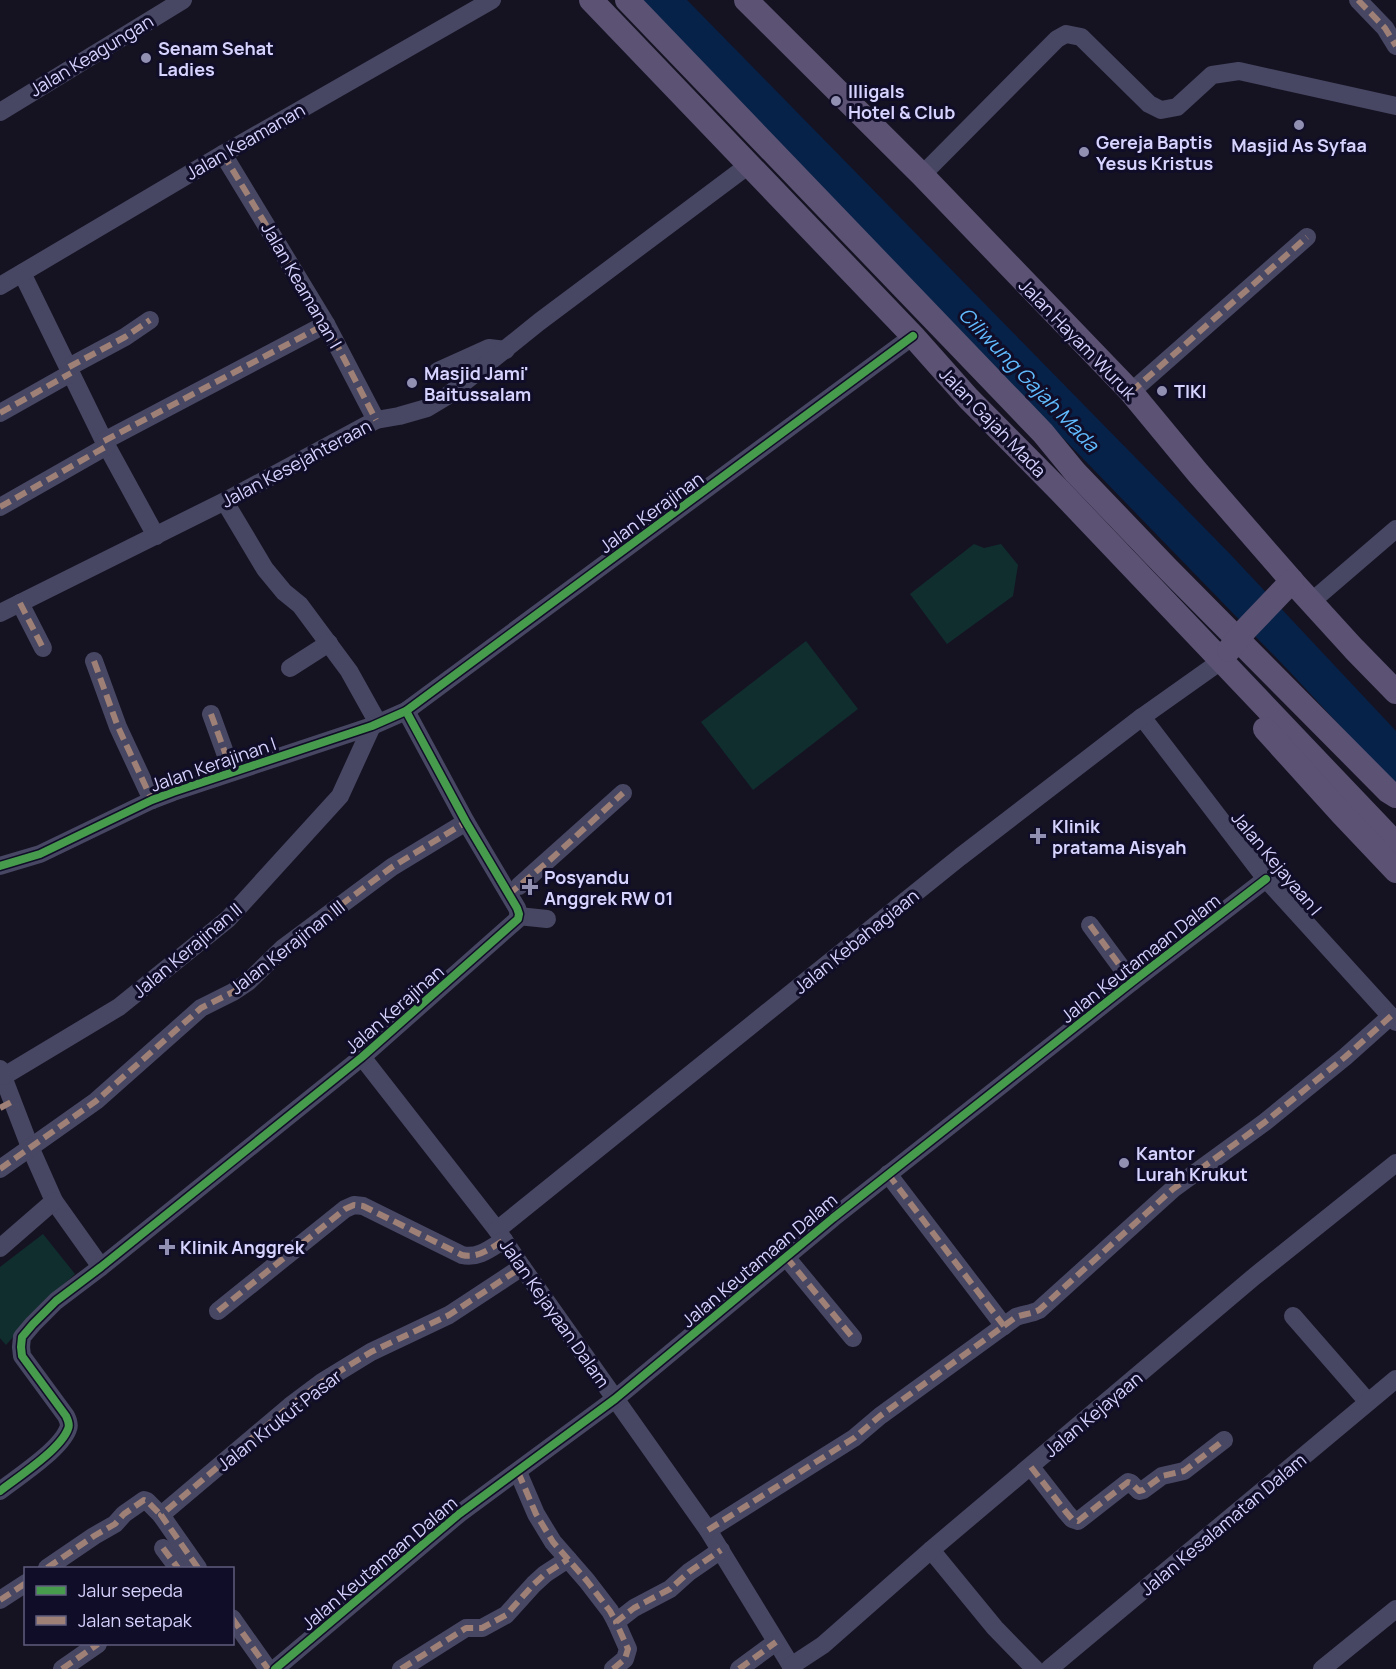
<svg xmlns="http://www.w3.org/2000/svg" width="1396" height="1669" font-family="Manrope,sans-serif">
	<rect width="100%" height="100%" fill="#151322"/>
	<g fill="#102e2e">
		<polygon points="974,544 984,548 1001,544 1018,565 1013,596 947,644 910,594"/>
		<polygon points="806,641 858,709 753,790 701,722"/>
		<polygon points="43,1234 75,1274 42,1304 6,1345 0,1338 0,1267"/>
	</g>
	<polygon fill="#072249" points="638,0 687,0 1230,554 1396,731 1396,786 1291,673"/>
	<g fill="none" stroke-linecap="round" stroke-linejoin="round">
		<g stroke="#474763" stroke-width="18">
			<polyline points="1358,0 1385,28 1396,46"/>
			<polyline points="0,112 183,0"/>
			<polyline points="223,154 326,324 376,420"/>
			<polyline points="922,175 1057,39 1066,34 1081,37 1149,104 1161,110 1177,107 1212,75 1239,71 1396,106"/>
			<polyline points="22,273 104,441 156,536"/>
			<polyline points="0,286 223,154 492,0"/>
			<polyline points="69,367 125,337 150,320"/>
			<polyline points="438,371 489,348 506,350"/>
			<polyline points="1131,392 1307,237"/>
			<polyline points="0,413 71,373"/>
			<polyline points="104,441 326,324"/>
			<polyline points="225,502 265,569 284,592 300,605 349,671 378,723"/>
			<polyline points="0,507 107,446"/>
			<polyline points="1311,602 1396,529"/>
			<polyline points="20,603 43,648"/>
			<polyline points="0,613 231,498 376,420 399,416 427,408 447,396 539,322 750,164"/>
			<polyline points="94,661 118,727 152,800"/>
			<polyline points="290,668 329,643"/>
			<polyline points="211,714 232,772"/>
			<polyline points="1142,717 1266,879 1396,1022"/>
			<polyline points="0,866 40,854 152,800 173,792 372,726 406,711 913,336"/>
			<polyline points="519,886 623,793"/>
			<polyline points="518,916 547,919"/>
			<polyline points="1090,925 1132,982"/>
			<polyline points="362,1057 497,1230 522,1267 708,1530 793,1669"/>
			<polyline points="0,1069 30,1147 54,1201 101,1267"/>
			<polyline points="4,1076 119,1007 228,919 340,796 372,726"/>
			<polyline points="0,1169 96,1101 201,1008 233,992 248,982 283,948 392,867 466,822"/>
			<polyline points="888,1174 1004,1326"/>
			<polyline points="497,1230 960,857 1142,717 1221,661"/>
			<polyline points="0,1248 54,1201"/>
			<polyline points="786,1257 853,1338"/>
			<path d="M218,1311L345,1209L354,1205L363,1206L462,1255C478,1259 491,1248 504,1240"/>
			<polyline points="1293,1316 1368,1402"/>
			<polyline points="1031,1467 1066,1512 1072,1519 1078,1521 1128,1482 1131,1483 1139,1491 1143,1490 1162,1476 1184,1471 1224,1440"/>
			<polyline points="518,1472 536,1514 553,1542 587,1581 610,1611 616,1622"/>
			<path d="M0,1491C18,1477 60,1450 68,1429C70,1425 68,1420 66,1416L22,1356L21,1347L22,1337L33,1324L56,1301L101,1267L362,1057L518,919L519,914L517,908L466,822L406,711"/>
			<path d="M708,1530L854,1438L880,1416L1016,1317C1024,1314 1031,1314 1039,1310L1173,1189L1265,1122L1345,1057L1391,1016"/>
			<polyline points="163,1548 178,1568"/>
			<polyline points="931,1550 995,1628 1035,1669"/>
			<polyline points="47,1568 94,1536 115,1524 124,1514 144,1500 147,1501 161,1515"/>
			<polyline points="198,1568 161,1515 290,1406 322,1382 371,1352 449,1315 522,1267"/>
			<polyline points="0,1600 26,1583"/>
			<polyline points="232,1618 268,1669"/>
			<polyline points="791,1666 823,1645 931,1550 1255,1276 1396,1163"/>
			<polyline points="62,1669 98,1644"/>
			<polyline points="275,1669 459,1514 615,1399 833,1218 1132,982 1266,879"/>
			<polyline points="401,1669 466,1628 482,1628 506,1615 534,1584 545,1574 568,1559"/>
			<polyline points="613,1669 625,1659 628,1649 616,1622 634,1608 670,1589 689,1572 721,1550"/>
			<polyline points="739,1669 776,1642"/>
			<polyline points="1049,1669 1396,1379"/>
			<polyline points="1322,1669 1396,1609"/>
		</g>
		<g stroke="#5c5274" stroke-width="24">
			<polyline points="591,0 913,336 968,398 1060,491 1396,844"/>
			<polyline points="627,0 1043,433 1075,472 1167,568 1388,791 1396,796"/>
			<polyline points="746,0 922,175 1131,392 1198,473 1292,581 1354,649 1396,692"/>
			<polyline points="1229,650 1246,629 1292,581"/>
			<polyline points="1265,729 1341,813 1396,871"/>
		</g>
		<g stroke="#9e8076" stroke-width="6" stroke-dasharray="12 6" stroke-linecap="butt">
			<polyline points="1358,0 1385,28 1396,46"/>
			<polyline points="223,154 326,324 376,420"/>
			<polyline points="69,367 125,337 150,320"/>
			<polyline points="1131,392 1307,237"/>
			<polyline points="0,413 71,373"/>
			<polyline points="104,441 326,324"/>
			<polyline points="0,507 107,446"/>
			<polyline points="20,603 43,648"/>
			<polyline points="94,661 118,727 152,800"/>
			<polyline points="211,714 232,772"/>
			<polyline points="508,895 550,860 623,793"/>
			<polyline points="1090,925 1132,982"/>
			<polyline points="0,1108 13,1101"/>
			<polyline points="0,1169 96,1101 201,1008 233,992 248,982 283,948 392,867 466,822"/>
			<polyline points="888,1174 1004,1326"/>
			<polyline points="786,1257 853,1338"/>
			<path d="M218,1311L345,1209L354,1205L363,1206L462,1255C478,1259 491,1248 504,1240"/>
			<polyline points="1031,1467 1066,1512 1072,1519 1078,1521 1128,1482 1131,1483 1139,1491 1143,1490 1162,1476 1184,1471 1224,1440"/>
			<polyline points="518,1472 536,1514 553,1542 587,1581 610,1611 616,1622"/>
			<path d="M708,1530L854,1438L880,1416L1016,1317C1024,1314 1031,1314 1039,1310L1173,1189L1265,1122L1345,1057L1391,1016"/>
			<polyline points="163,1548 178,1568"/>
			<polyline points="47,1568 94,1536 115,1524 124,1514 144,1500 147,1501 161,1515"/>
			<polyline points="198,1568 161,1515 290,1406 322,1382 371,1352 449,1315 522,1267"/>
			<polyline points="0,1600 26,1583"/>
			<polyline points="232,1618 268,1669"/>
			<polyline points="62,1669 98,1644"/>
			<polyline points="401,1669 466,1628 482,1628 506,1615 534,1584 545,1574 568,1559"/>
			<polyline points="613,1669 625,1659 628,1649 616,1622 634,1608 670,1589 689,1572 721,1550"/>
			<polyline points="739,1669 776,1642"/>
		</g>
		<defs>
			<g id="cycleway">
				<polyline points="0,866 40,854 152,800 173,792 372,726 406,711 913,336"/>
				<path d="M0,1491C18,1477 60,1450 68,1429C70,1425 68,1420 66,1416L22,1356L21,1347L22,1337L33,1324L56,1301L101,1267L362,1057L518,919L519,914L517,908L466,822L406,711"/>
				<polyline points="275,1669 459,1514 615,1399 833,1218 1132,982 1266,879"/>
			</g>
		</defs>
		<use href="#cycleway" stroke="#100d28" stroke-width="11"/>
		<use href="#cycleway" stroke="#469c4c" stroke-width="8"/>
	</g>
	<g fill="#9290b2" stroke="#100d28" stroke-width="2">
		<circle cx="146" cy="58" r="6"/>
		<circle cx="836" cy="101" r="6"/>
		<circle cx="1299" cy="125" r="6"/>
		<circle cx="1084" cy="152" r="6"/>
		<circle cx="412" cy="383" r="6"/>
		<circle cx="1162" cy="391" r="6"/>
		<path d="M1035 827h6v6h6v6h-6v6h-6v-6h-6v-6h6z"/>
		<path d="M527 878h6v6h6v6h-6v6h-6v-6h-6v-6h6z"/>
		<circle cx="1124" cy="1163" r="6"/>
		<path d="M164 1238h6v6h6v6h-6v6h-6v-6h-6v-6h6z"/>
	</g>
	<g text-anchor="middle" dominant-baseline="central" stroke-width="6" stroke-linejoin="round" paint-order="stroke">
		<g font-size="18" font-weight="bold" fill="#d6d3ff" stroke="#100d28" text-anchor="start">
			<text x="158" y="48">Senam Sehat<tspan x="158" dy="21">Ladies</tspan></text>
			<text x="848" y="91">Illigals<tspan x="848" dy="21">Hotel &amp; Club</tspan></text>
			<text x="1096" y="142">Gereja Baptis<tspan x="1096" dy="21">Yesus Kristus</tspan></text>
			<text x="1299" y="145" text-anchor="middle">Masjid As Syfaa</text>
			<text x="424" y="373">Masjid Jami'<tspan x="424" dy="21">Baitussalam</tspan></text>
			<text x="1174" y="391">TIKI</text>
			<text x="1052" y="826">Klinik<tspan x="1052" dy="21">pratama Aisyah</tspan></text>
			<text x="544" y="877">Posyandu<tspan x="544" dy="21">Anggrek RW 01</tspan></text>
			<text x="1136" y="1153">Kantor<tspan x="1136" dy="21">Lurah Krukut</tspan></text>
			<text x="180" y="1247">Klinik Anggrek</text>
		</g>
		<g font-size="18" fill="#d6d3ff" stroke="#100d28">
			<text transform="translate(91 55) rotate(-31)">Jalan Keagungan</text>
			<text transform="translate(245 141) rotate(-30)">Jalan Keamanan</text>
			<text transform="translate(302 285) rotate(60)">Jalan Keamanan I</text>
			<text transform="translate(1078 339) rotate(46)">Jalan Hayam Wuruk</text>
			<text transform="translate(993 422) rotate(46)">Jalan Gajah Mada</text>
			<text transform="translate(296 463) rotate(-28)">Jalan Kesejahteraan</text>
			<text transform="translate(651 512) rotate(-36)">Jalan Kerajinan</text>
			<text transform="translate(213 764) rotate(-19)">Jalan Kerajinan I</text>
			<text transform="translate(1277 863) rotate(50)">Jalan Kejayaan I</text>
			<text transform="translate(856 941) rotate(-39)">Jalan Kebahagiaan</text>
			<text transform="translate(287 947) rotate(-38)">Jalan Kerajinan III</text>
			<text transform="translate(187 950) rotate(-40)">Jalan Kerajinan II</text>
			<text transform="translate(1140 958) rotate(-38)">Jalan Keutamaan Dalam</text>
			<text transform="translate(394 1009) rotate(-41)">Jalan Kerajinan</text>
			<text transform="translate(759 1260) rotate(-40)">Jalan Keutamaan Dalam</text>
			<text transform="translate(555 1313) rotate(55)">Jalan Kejayaan Dalam</text>
			<text transform="translate(1093 1414) rotate(-40)">Jalan Kejayaan</text>
			<text transform="translate(279 1420) rotate(-38)">Jalan Krukut Pasar</text>
			<text transform="translate(1223 1524) rotate(-40)">Jalan Kesalamatan Dalam</text>
			<text transform="translate(379 1563) rotate(-40)">Jalan Keutamaan Dalam</text>
		</g>
		<g font-size="20" font-style="italic" fill="#61bcff" stroke="#100d28">
			<text transform="translate(1029 379) rotate(46)">Ciliwung Gajah Mada</text>
		</g>
	</g>
	<rect x="24" y="1567" width="210" height="78" fill="#100d28" stroke="#5f5c7e" stroke-width="1.5"/>
	<rect x="36" y="1586" width="30" height="9" fill="#469c4c" stroke="#5f5c7e" stroke-width="1.5"/>
	<text x="78" y="1597" font-size="18" fill="#d6d3ff">Jalur sepeda</text>
	<rect x="36" y="1616" width="30" height="9" fill="#9e8076" stroke="#5f5c7e" stroke-width="1.5"/>
	<text x="78" y="1627" font-size="18" fill="#d6d3ff">Jalan setapak</text>
</svg>
